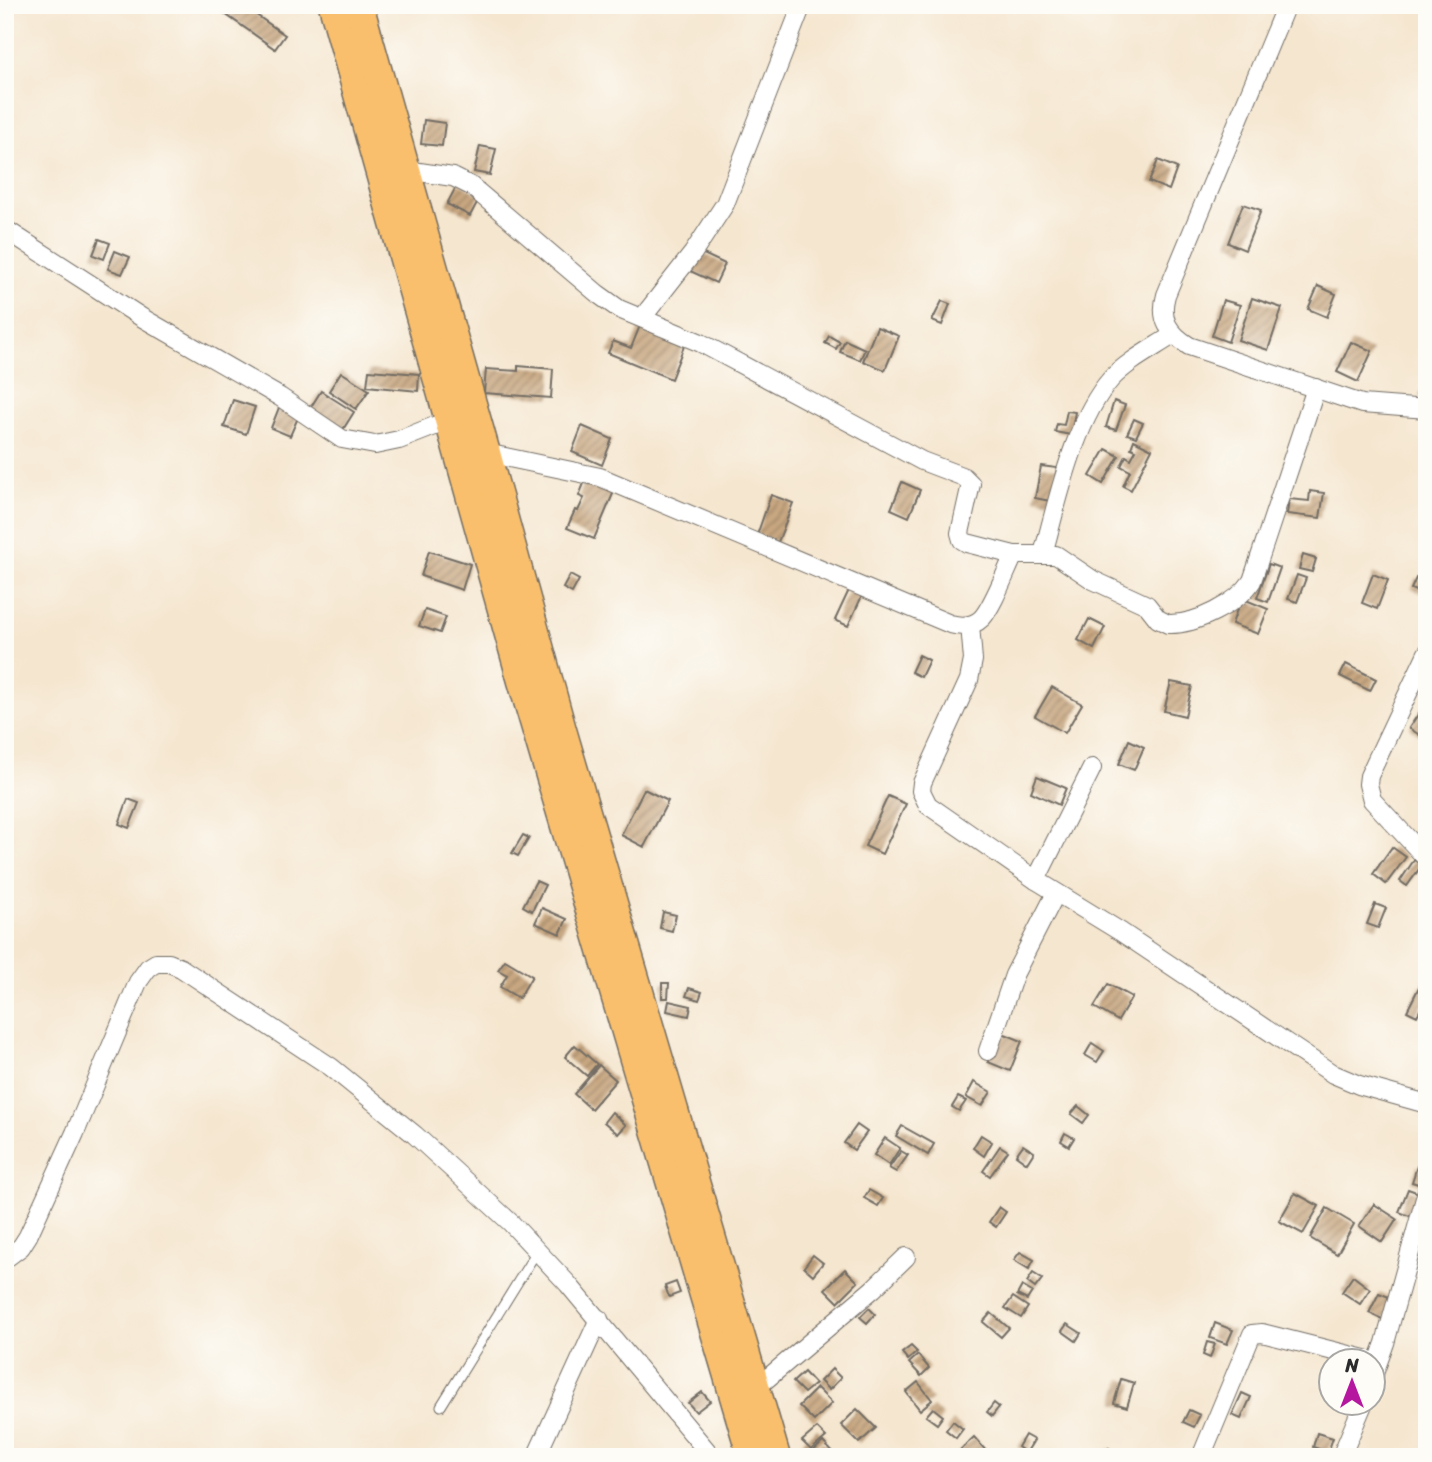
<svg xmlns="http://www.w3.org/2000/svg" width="1432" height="1462" font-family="Sriracha,sans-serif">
	<defs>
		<pattern id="building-hatch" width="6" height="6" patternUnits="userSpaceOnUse" patternTransform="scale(1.75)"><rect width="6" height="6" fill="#c8a781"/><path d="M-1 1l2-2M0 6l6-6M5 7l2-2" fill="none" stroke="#a3886a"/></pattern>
	</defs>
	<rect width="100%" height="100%" fill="#fdfcf7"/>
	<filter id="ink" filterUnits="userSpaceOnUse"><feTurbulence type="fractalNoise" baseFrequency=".0143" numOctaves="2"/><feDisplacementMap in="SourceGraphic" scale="14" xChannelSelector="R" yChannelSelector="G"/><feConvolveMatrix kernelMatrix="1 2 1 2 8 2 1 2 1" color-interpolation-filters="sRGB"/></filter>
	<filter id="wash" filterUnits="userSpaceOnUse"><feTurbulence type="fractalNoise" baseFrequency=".00686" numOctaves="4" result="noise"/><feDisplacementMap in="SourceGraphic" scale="28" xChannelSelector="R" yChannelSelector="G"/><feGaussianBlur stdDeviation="1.57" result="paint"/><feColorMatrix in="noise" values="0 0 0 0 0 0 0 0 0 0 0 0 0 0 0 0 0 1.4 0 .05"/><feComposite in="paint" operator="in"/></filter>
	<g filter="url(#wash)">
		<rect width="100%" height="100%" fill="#f5e6cf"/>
		<g id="blocks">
			<g fill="url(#building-hatch)">
				<polygon points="232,5 242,5 285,35 275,49 225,14"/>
				<polygon points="424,120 445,123 442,146 421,144"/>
				<polygon points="480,146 496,149 490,175 474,172"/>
				<polygon points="1158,160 1177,168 1169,190 1149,182"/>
				<polygon points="458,183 481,195 470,216 447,204"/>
				<polygon points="1243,204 1261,210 1245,250 1228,243"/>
				<polygon points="99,239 110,243 104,259 93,255"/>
				<polygon points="115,251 130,257 122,274 108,269"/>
				<polygon points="697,251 725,264 716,283 688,270"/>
				<polygon points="1318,286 1336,294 1327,317 1308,309"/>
				<polygon points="1252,298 1282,308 1268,350 1238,340"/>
				<polygon points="1223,300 1240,305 1228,342 1212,336"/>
				<polygon points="942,301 950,304 942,325 932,321"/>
				<polygon points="641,323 686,341 671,379 608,353 613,341 631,348"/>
				<polygon points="877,327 899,336 885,370 863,361"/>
				<polygon points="829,336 840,342 836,349 825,343"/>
				<polygon points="845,340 865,349 860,360 840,352"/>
				<polygon points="1351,342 1372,351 1358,382 1337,372"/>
				<polygon points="518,366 553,369 551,398 484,393 486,369 518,371"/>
				<polygon points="369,370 419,374 418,391 367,386"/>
				<polygon points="341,372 369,390 356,409 329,391"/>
				<polygon points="1427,376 1427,399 1419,396"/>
				<polygon points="321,391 354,412 342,431 309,410"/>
				<polygon points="233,400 255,407 246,434 224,427"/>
				<polygon points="1114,401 1125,405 1116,430 1106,427"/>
				<polygon points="280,405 300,413 290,436 271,428"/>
				<polygon points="1067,411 1075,412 1071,435 1055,432 1057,424 1064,425"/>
				<polygon points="1134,419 1143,423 1136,437 1127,434"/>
				<polygon points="582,426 612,439 602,465 572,452"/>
				<polygon points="1134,440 1152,449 1131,490 1123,486 1130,471 1121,466 1126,456 1131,459 1136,450 1131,448"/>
				<polygon points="1106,449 1119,456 1103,484 1090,476"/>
				<polygon points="1041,466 1057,468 1050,501 1035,498"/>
				<polygon points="594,480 615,489 594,539 567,528 575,510 578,511 584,498 579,496 585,481 593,485"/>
				<polygon points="902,482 920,490 909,517 891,509"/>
				<polygon points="1310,491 1324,493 1320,518 1287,514 1289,499 1309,501"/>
				<polygon points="771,495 793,503 778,542 757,535"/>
				<polygon points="429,551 470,564 462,590 421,576"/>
				<polygon points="1303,555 1316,559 1312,572 1299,569"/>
				<polygon points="1269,564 1280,568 1268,602 1257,598"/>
				<polygon points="1373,574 1388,580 1377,609 1362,603"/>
				<polygon points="570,575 579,580 572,593 563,588"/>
				<polygon points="1297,575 1306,578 1297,602 1288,599"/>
				<polygon points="1416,578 1427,583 1427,596 1411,589"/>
				<polygon points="849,590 862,596 848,626 835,620"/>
				<polygon points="1241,598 1268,609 1258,634 1232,624"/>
				<polygon points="425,610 446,617 440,633 419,626"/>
				<polygon points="1089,619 1105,627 1094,649 1078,640"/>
				<polygon points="919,655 929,660 921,677 911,672"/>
				<polygon points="1346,664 1376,679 1370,691 1340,676"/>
				<polygon points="1171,682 1192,686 1185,716 1164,711"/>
				<polygon points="1052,687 1082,704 1065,733 1035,716"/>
				<polygon points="1427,701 1427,740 1409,728"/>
				<polygon points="1129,740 1144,747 1134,770 1119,764"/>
				<polygon points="1037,776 1066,788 1059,805 1031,792"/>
				<polygon points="644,789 668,801 644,847 621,835"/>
				<polygon points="888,796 906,804 882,854 865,846"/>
				<polygon points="128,799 139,803 129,828 119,824"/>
				<polygon points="523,835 529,838 518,856 512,853"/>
				<polygon points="1392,847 1406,857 1386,884 1373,874"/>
				<polygon points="1414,860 1422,865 1407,886 1400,881"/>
				<polygon points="536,881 545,885 532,911 523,906"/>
				<polygon points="1375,904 1386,908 1378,928 1367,924"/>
				<polygon points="542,908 567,919 560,934 535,923"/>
				<polygon points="663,912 676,915 672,931 660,928"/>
				<polygon points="505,960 532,976 519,998 500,987 507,975 498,970"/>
				<polygon points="662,983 669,983 668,998 662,998"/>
				<polygon points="1108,984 1132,997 1118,1021 1094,1007"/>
				<polygon points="1420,985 1427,989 1427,997 1417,1016 1407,1011"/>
				<polygon points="689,988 702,992 699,1000 686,996"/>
				<polygon points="669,1001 691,1006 689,1016 667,1011"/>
				<polygon points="1000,1032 1022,1041 1010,1071 988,1062"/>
				<polygon points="1092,1043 1104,1051 1097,1062 1085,1055"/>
				<polygon points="575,1045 597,1064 587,1076 565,1057"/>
				<polygon points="599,1065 616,1080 591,1109 574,1094"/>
				<polygon points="974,1082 991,1092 982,1106 966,1097"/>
				<polygon points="958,1097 966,1101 959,1111 952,1107"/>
				<polygon points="1078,1106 1089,1115 1083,1123 1071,1114"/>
				<polygon points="612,1112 626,1125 618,1134 604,1122"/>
				<polygon points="857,1125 867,1132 854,1150 844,1143"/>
				<polygon points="902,1126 934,1144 928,1155 896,1136"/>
				<polygon points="1065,1133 1074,1138 1069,1146 1061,1141"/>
				<polygon points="981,1135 992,1142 984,1156 973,1148"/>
				<polygon points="885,1138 900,1148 889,1165 874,1155"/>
				<polygon points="1023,1145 1034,1152 1027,1163 1016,1155"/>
				<polygon points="1000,1146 1008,1151 990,1176 983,1171"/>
				<polygon points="901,1151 908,1155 896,1172 889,1168"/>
				<polygon points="1417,1166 1427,1170 1424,1186 1412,1182"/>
				<polygon points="1408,1189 1422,1194 1412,1217 1399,1212"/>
				<polygon points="869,1190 883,1198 878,1206 864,1198"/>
				<polygon points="1295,1193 1319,1206 1303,1234 1279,1221"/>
				<polygon points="1374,1204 1397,1219 1382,1242 1359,1226"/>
				<polygon points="999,1207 1006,1212 996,1227 989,1222"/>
				<polygon points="1327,1208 1354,1224 1337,1254 1310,1238"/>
				<polygon points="1020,1252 1034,1260 1029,1269 1014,1260"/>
				<polygon points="813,1255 823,1263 813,1275 804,1267"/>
				<polygon points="845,1269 858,1282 838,1302 825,1289"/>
				<polygon points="1033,1273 1042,1279 1035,1288 1027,1282"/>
				<polygon points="1353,1276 1370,1289 1360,1304 1342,1292"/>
				<polygon points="676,1282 680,1293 669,1297 665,1286"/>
				<polygon points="1022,1286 1032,1292 1027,1300 1017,1295"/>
				<polygon points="1379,1293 1394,1299 1384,1320 1369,1313"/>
				<polygon points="1013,1297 1028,1307 1021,1318 1005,1308"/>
				<polygon points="869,1308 875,1314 867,1323 860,1317"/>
				<polygon points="991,1313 1009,1328 1001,1337 983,1322"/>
				<polygon points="1215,1323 1233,1330 1227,1344 1210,1338"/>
				<polygon points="1067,1324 1081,1333 1076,1341 1062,1331"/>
				<polygon points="1207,1342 1215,1344 1210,1358 1203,1355"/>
				<polygon points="911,1346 917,1352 908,1360 902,1353"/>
				<polygon points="918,1355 929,1368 921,1376 909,1363"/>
				<polygon points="832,1369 841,1378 829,1390 820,1381"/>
				<polygon points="804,1372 815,1384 804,1393 793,1382"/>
				<polygon points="1121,1379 1134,1383 1127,1407 1114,1403"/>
				<polygon points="918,1382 932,1400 920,1410 906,1392"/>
				<polygon points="817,1388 832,1403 814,1421 799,1406"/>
				<polygon points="702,1392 710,1401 696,1412 688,1403"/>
				<polygon points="1242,1393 1251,1397 1241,1419 1232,1415"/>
				<polygon points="994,1403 999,1407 992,1416 987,1412"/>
				<polygon points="933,1408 943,1416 937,1424 926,1416"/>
				<polygon points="857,1409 876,1428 859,1443 841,1425"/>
				<polygon points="1189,1410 1200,1415 1194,1427 1183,1422"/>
				<polygon points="953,1421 963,1429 956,1438 946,1430"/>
				<polygon points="817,1428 826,1437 811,1450 802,1441"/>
				<polygon points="1317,1433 1333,1438 1328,1452 1313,1447"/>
				<polygon points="1025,1435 1034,1440 1026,1453 1018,1447"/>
				<polygon points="974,1437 987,1452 982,1457 966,1457 960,1450"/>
				<polygon points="823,1442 837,1457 807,1457"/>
				<polygon points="1109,1448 1123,1457 1104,1457"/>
			</g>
		</g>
	</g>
	<g filter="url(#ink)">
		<use href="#blocks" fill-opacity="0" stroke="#726c64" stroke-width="2"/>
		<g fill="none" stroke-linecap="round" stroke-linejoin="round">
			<defs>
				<polyline id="service" points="441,1406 537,1251"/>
				<g id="minor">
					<path d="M1286,5L1166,295C1159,320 1169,333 1189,346L1362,404L1427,409"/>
					<path d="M406,170L453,177L471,186L598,294L619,309L701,343L922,461L964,477L971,484L960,533L962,540L967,543L1014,555H1056L1093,580L1147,605L1158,619L1168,624C1195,625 1237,604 1252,581L1316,388"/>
					<polyline points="5,229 141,317 280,397 342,439 375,445 399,440 450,420"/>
					<polyline points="642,318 693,253 725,204 802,5"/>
					<path d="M486,453L600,477L950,624C962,627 973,627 982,618C993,606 1006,571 1014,555"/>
					<path d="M1043,554C1058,500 1074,421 1111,379C1128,361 1152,349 1173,335"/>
					<polyline points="970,625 973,660 969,680 922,783 921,791 928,805 1036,880"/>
					<polyline points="1427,653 1369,776 1368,784 1372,800 1427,859"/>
					<polyline points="1092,768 1036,880 1121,932 1333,1074 1359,1085 1427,1104"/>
					<polyline points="988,1051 1014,975 1056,893"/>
					<polyline points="5,1259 21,1247 28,1236 75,1133 138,982 148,968 156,963 169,963 181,968 331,1067 415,1135 511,1223 568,1284 712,1457"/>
					<polyline points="1372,1379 1385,1343 1427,1191"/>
					<polyline points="756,1388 873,1289 906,1257"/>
					<polyline points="536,1457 599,1319"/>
					<polyline points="1201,1457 1252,1334 1262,1333 1369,1360"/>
					<polyline points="1341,1457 1364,1402"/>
				</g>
				<g id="trunk">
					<polyline points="333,5 522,681 752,1457"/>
					<polyline points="359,5 486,453 562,730 776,1457"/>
				</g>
			</defs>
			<use href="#service" stroke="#726c64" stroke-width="11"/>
			<use href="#minor" stroke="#726c64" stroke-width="20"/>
			<use href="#trunk" stroke="#726c64" stroke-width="31"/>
			<use href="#service" stroke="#fff" stroke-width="9"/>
			<use href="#minor" stroke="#fff" stroke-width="18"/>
			<use href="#trunk" stroke="#f9bf6c" stroke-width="28"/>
		</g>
	</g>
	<rect width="1432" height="1462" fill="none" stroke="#fdfcf7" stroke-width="28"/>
	<g transform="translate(1352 1382)"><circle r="33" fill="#fdfcf7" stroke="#a9a8a5" stroke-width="2"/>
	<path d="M0-5L12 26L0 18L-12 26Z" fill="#b5179e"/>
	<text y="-10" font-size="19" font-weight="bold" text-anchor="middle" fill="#2b2b2b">N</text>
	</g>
</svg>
